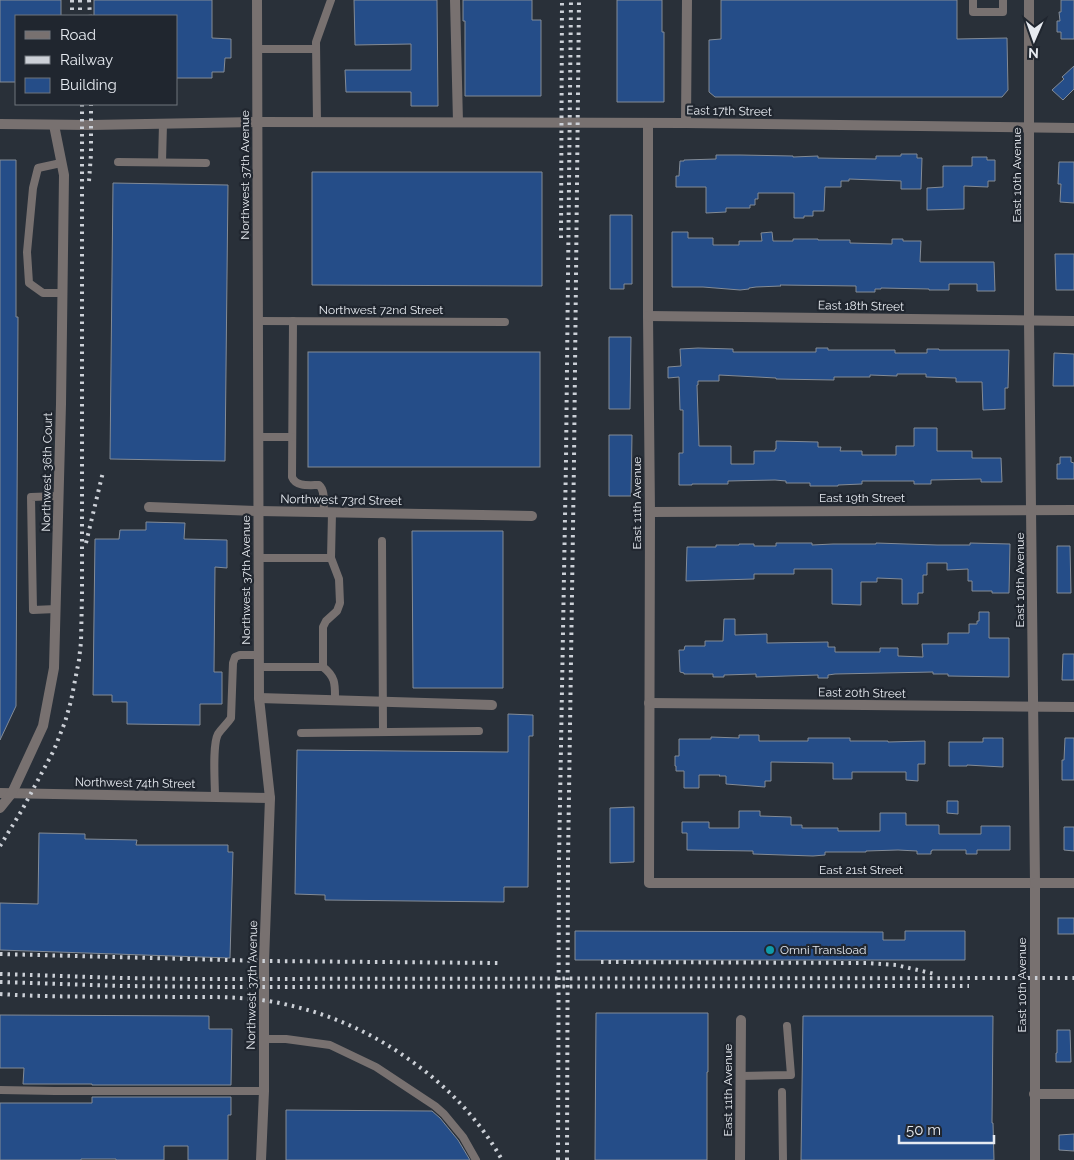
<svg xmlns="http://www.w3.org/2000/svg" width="1074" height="1160" font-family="Raleway,sans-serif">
	<rect width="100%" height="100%" fill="#293039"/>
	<g fill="#254d88" stroke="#838b96">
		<polygon points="0,0 61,0 61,16 16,16 16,82 0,82"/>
		<polygon points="94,0 212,0 212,38 231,39 231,58 225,58 224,72 212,72 212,78 176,78 176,16 94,16"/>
		<polygon points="354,0 437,0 438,106 411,106 411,92 346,92 345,70 411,70 411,44 355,45"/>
		<polygon points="463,0 532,0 532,20 541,20 541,96 465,96 465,21 463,21"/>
		<polygon points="617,0 662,0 662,32 664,32 664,102 617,102"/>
		<polygon points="721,0 957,0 957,39 1007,38 1008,90 1002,97 715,97 709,92 709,40 721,39"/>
		<polygon points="1061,0 1074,0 1074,39 1061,39 1061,32 1057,32 1057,21 1060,21 1059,12 1061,12"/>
		<polygon points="1074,66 1074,89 1063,100 1052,90 1064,79 1062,77"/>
		<polygon points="901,154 917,154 917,158 922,158 921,189 901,189 901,181 849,179 849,181 841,181 841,187 825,187 824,211 813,211 813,216 804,216 804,218 794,218 794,193 758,193 758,199 755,199 755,205 750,205 750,208 726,208 726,212 706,213 706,187 676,187 676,176 679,176 680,161 684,161 684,160 716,159 716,155 740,155 793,156 793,157 818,156 818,158 876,159 876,156 901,156"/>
		<polygon points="972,157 987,157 987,160 995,160 995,181 988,181 988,187 964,186 964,209 927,210 927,188 943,187 943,166 972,166"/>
		<polygon points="0,160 16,160 16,317 18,317 16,706 0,740"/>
		<polygon points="1059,162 1074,162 1074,203 1060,202 1061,184 1058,184"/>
		<polygon points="312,172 542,172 542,286 312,285"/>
		<polygon points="113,183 228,185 225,461 110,459"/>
		<polygon points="610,215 632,215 632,284 624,284 624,289 610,289"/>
		<polygon points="672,232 688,232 688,238 713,238 713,245 739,245 739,241 762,241 761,233 772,232 773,241 793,241 793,239 818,239 818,240 850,240 850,243 892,244 892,239 903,239 903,241 921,241 920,262 994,262 995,291 977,291 977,284 949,284 949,290 929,290 929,289 881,288 881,289 875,289 875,292 856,292 856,286 780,285 781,286 756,287 749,288 749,289 740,290 703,287 672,287"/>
		<polygon points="1055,254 1074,254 1074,290 1056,290"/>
		<polygon points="609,337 631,337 630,409 609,409"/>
		<polygon points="698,348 733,349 733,352 816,352 816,348 828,348 828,350 895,350 895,353 927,353 927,349 939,349 939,350 1009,350 1008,388 1005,388 1005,409 983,410 982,382 956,382 956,378 926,377 926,374 897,374 897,376 870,375 870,377 834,377 834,380 776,379 776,378 719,375 719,381 698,381 698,385 697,385 699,446 731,446 731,464 754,464 754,451 775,451 775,449 776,449 776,441 818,442 818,447 841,447 840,451 862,451 862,455 896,455 896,446 914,446 914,428 937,428 937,451 972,451 972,458 1001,458 1002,482 981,482 981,479 931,480 931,484 914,484 914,481 862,481 862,484 838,485 838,486 810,486 810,483 786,483 786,481 775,480 728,481 728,484 692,484 692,485 679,485 679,453 683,453 683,410 680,410 679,377 668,378 668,367 681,366 680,349"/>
		<rect x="308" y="352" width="232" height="115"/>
		<polygon points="1054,353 1074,354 1074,386 1053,386"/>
		<polygon points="609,435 632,435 631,496 609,496"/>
		<polygon points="1060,457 1071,457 1071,462 1074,463 1074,479 1057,479 1057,464 1060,464"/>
		<polygon points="146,522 185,523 184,539 227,540 227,568 215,567 214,672 222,672 222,704 200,704 200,725 127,724 127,702 112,702 112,695 93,695 95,539 119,539 120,530 146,530"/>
		<polygon points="412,531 503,531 503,688 413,688"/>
		<polygon points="776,543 812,543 812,545 833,544 876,544 876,543 937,545 970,545 970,543 1010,544 1009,593 992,593 992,591 972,591 972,581 968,581 968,569 947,570 947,563 927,563 927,575 923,575 923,593 918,593 918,604 902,604 902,579 877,578 877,582 861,582 861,605 832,604 832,569 794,569 794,574 754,574 754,579 686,581 687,547 716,547 716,545 739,545 739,544 754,544 754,546 776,546"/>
		<polygon points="1057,546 1070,546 1071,593 1057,593"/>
		<polygon points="979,612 989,612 989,638 1009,638 1009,677 948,676 948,674 933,674 933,672 835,674 828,675 828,678 818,678 818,675 756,677 756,674 724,675 724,677 713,677 713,674 684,674 684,673 680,672 679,650 684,650 685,646 705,646 705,641 723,641 724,619 735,619 735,635 767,634 767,643 828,642 828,647 835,647 835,652 880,652 880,648 898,648 898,656 923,657 922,644 948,644 948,633 969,633 969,624 977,624 977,621 979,621"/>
		<polygon points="1063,654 1074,654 1074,680 1062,680"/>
		<polygon points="508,714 533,715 533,736 529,736 528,887 504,887 504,902 325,900 325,895 295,894 297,750 508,752"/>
		<polygon points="739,735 759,735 759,741 808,741 808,738 850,738 850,741 888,741 888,742 925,741 925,764 918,764 918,781 906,780 906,772 852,772 852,779 833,779 833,763 771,762 771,781 765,781 765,787 726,784 726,776 719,776 720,775 699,775 699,788 684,788 684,771 676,771 676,766 675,766 675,756 679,756 679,739 711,739 711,737 739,738"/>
		<polygon points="983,738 1003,738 1003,767 967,765 967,766 949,766 949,742 983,742"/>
		<polygon points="1065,738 1074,738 1074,780 1062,780 1062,760 1064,760"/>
		<polygon points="947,801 958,801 958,814 947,813"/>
		<polygon points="634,807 634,862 610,863 610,808"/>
		<polygon points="739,811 760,811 760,816 791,817 791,825 802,825 802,828 838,828 838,831 880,831 880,813 906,813 906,825 939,825 939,834 981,834 981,826 1010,826 1010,850 977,850 977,854 966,854 966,850 932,850 932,851 931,851 931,854 917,854 917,851 898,850 866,851 866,852 825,852 825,855 813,856 753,854 753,851 687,850 687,833 682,833 682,822 709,822 709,828 739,828"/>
		<polygon points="1064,827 1074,827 1074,851 1064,850"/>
		<polygon points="39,833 85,834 85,839 137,840 136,845 228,845 228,852 233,852 230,958 0,950 0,903 38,904"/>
		<rect x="1058" y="918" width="16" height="16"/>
		<polygon points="575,931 883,932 883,940 905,940 905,931 965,931 965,960 575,960"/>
		<polygon points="596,1013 708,1013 708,1072 707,1072 707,1160 595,1160"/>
		<polygon points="0,1015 209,1016 209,1029 232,1029 231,1085 92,1085 92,1084 23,1084 24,1068 0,1068"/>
		<polygon points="803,1016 993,1016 992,1123 993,1123 994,1160 801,1160"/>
		<polygon points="1057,1030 1070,1030 1071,1062 1056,1062 1056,1053 1057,1053"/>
		<polygon points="92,1097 231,1097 231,1115 228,1115 228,1160 188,1160 188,1146 164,1146 164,1160 116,1160 116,1159 81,1159 81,1160 0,1160 0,1103 92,1103"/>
		<polygon points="286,1110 432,1111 440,1118 458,1140 470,1160 286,1160"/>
		<polygon points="1074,1134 1074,1151 1059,1150 1059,1135"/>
	</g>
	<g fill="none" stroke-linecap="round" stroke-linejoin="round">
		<g stroke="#787170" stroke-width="8">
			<polyline points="973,0 973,12 1003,12 1003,0"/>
			<polyline points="257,49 316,49"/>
			<polyline points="317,122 316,42 331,0"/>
			<polyline points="118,162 206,163"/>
			<polyline points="162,162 163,124"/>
			<polyline points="61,163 38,168 33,188 27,252 29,283 43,293 62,293"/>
			<polyline points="258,321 505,322"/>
			<path d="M293,321L292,477C296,487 309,485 319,485C326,491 323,504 324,512"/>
			<polyline points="258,437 292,437"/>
			<polyline points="382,541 383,732"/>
			<polyline points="259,558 331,558"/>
			<polyline points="56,609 33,610 31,497 59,496"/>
			<path d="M259,667H323C336,677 335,685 335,700"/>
			<polyline points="323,667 323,627 326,621 337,611 340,603 339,579 331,558 332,513"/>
			<polyline points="301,733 479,731"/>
			<path d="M215,797C215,783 212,745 218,734C222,728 227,724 231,718L233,663L235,657L240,655H259"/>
			<polyline points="264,1039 286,1039 330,1045 376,1067 435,1106 444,1114 463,1137 476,1160"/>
			<polyline points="741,1076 791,1075 787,1026"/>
			<polyline points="0,1090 55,1091 264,1091"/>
			<polyline points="782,1092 783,1160"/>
		</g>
		<g stroke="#787170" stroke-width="10">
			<polyline points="455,0 458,122"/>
			<polyline points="686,123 687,0"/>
			<polyline points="648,124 648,316 650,512 649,883 1035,883"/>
			<polyline points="648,316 1074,321"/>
			<polyline points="149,507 259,511 532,516"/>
			<polyline points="650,512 1074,510"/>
			<polyline points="259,698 492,705"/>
			<polyline points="649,703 1074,707"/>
			<polyline points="0,793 270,798"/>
			<polyline points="0,808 12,793 43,726 54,668 61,404 64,175 54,125"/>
			<polyline points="1034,1094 1074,1094"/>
			<polyline points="740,1160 741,1020"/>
		</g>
		<g stroke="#787170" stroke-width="10">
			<polyline points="257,0 259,698 270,798 264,961 264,1091 261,1160"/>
			<polyline points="1029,0 1029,321 1035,883 1035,1160"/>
			<polyline points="0,124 91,125 257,122 686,123 1074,128"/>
			<polyline points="1035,883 1074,883"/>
		</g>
		<g stroke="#ccd0d7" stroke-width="4" stroke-dasharray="2.5 5" stroke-linecap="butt">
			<polyline points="72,0 72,16"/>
			<polyline points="80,0 80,16"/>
			<polyline points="89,0 90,16"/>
			<polyline points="89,181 91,154 91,104"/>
			<polyline points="561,238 562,0"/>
			<polyline points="86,543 103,472"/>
			<polyline points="0,846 22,810 54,750 65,722 71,701 79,660 81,642 82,596 82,104"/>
			<polyline points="0,954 264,961 498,963"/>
			<polyline points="601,962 867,963 896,965 935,974"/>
			<polyline points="0,974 123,978 194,979 1074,978"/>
			<polyline points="0,982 123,986 230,987 969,986"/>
			<path d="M0,994C59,998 119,996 178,997C213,997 249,996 284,1004C331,1014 375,1034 414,1063C449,1088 481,1122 502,1160"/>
			<polyline points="558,1160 559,860 566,460 571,0"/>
			<polyline points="567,1160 568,860 574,460 579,0"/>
		</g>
	</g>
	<circle fill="#0f9aa8" stroke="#20262f" stroke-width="2" cx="770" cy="950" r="5"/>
	<g text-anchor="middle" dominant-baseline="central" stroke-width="4.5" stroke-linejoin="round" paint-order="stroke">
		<g font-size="12" fill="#e6eaf0" stroke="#20262f">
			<text transform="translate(729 111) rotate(1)">East 17th Street</text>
			<text transform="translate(245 175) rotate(-90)">Northwest 37th Avenue</text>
			<text transform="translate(1017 175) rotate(-90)">East 10th Avenue</text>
			<text transform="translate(861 306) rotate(1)">East 18th Street</text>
			<text x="381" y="310">Northwest 72nd Street</text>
			<text transform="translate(47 472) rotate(-89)">Northwest 36th Court</text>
			<text x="862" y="498">East 19th Street</text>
			<text transform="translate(341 500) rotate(1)">Northwest 73rd Street</text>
			<text transform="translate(637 503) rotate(-90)">East 11th Avenue</text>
			<text transform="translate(246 580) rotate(-90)">Northwest 37th Avenue</text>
			<text transform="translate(1020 580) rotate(-90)">East 10th Avenue</text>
			<text transform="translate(862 693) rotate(1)">East 20th Street</text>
			<text transform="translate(135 783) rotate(1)">Northwest 74th Street</text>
			<text x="861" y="870">East 21st Street</text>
			<text transform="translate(252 985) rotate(-89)">Northwest 37th Avenue</text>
			<text transform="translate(1022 985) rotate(-90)">East 10th Avenue</text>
			<text transform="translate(728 1090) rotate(-90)">East 11th Avenue</text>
		</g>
		<g font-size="12" fill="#e6eaf0" stroke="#20262f" text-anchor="start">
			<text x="780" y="950">Omni Transload</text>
		</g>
	</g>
	<rect x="15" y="15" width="162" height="90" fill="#20262f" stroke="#6f747c"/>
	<rect x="25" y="31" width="25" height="8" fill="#787170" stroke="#6f747c"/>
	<text x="60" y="40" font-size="15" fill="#e6eaf0">Road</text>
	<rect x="25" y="56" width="25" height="8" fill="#ccd0d7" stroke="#6f747c"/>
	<text x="60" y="65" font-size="15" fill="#e6eaf0">Railway</text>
	<rect x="25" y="78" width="25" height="15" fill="#254d88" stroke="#6f747c"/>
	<text x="60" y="90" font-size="15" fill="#e6eaf0">Building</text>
	<g transform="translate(1034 40) rotate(182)" stroke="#20262f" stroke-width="4" paint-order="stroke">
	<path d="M0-4L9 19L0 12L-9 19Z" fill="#e6eaf0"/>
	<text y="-8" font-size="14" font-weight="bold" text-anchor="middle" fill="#e6eaf0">N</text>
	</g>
	<path d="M899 1135v8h95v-8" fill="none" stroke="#e6eaf0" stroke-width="2.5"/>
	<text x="906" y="1135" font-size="15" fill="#e6eaf0" stroke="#20262f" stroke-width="4" paint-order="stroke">50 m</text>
</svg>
